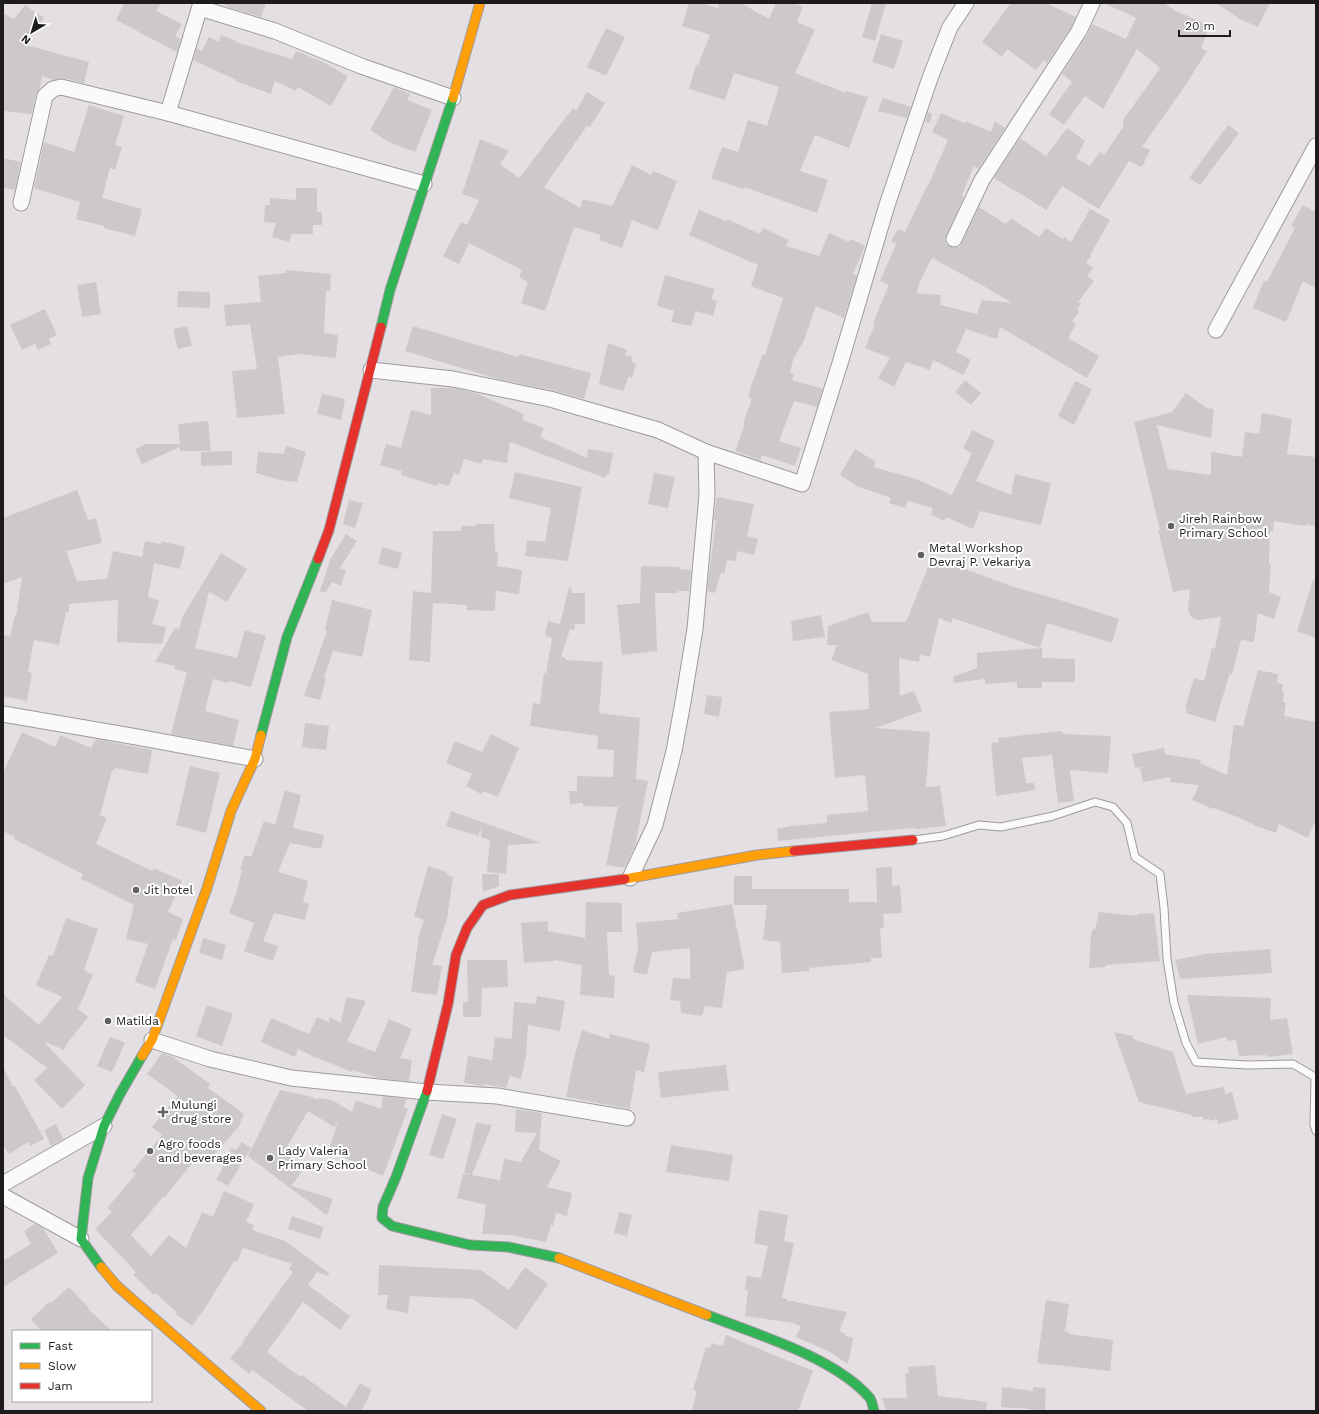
<svg xmlns="http://www.w3.org/2000/svg" width="1319" height="1414" font-family="'Work Sans',sans-serif">
	<rect width="100%" height="100%" fill="#e4dfe3"/>
	<g fill="#cdc9cb" fill-rule="evenodd">
		<polygon points="124,3 162,3 156,11 182,24 175,36 181,39 177,52 116,20"/>
		<polygon points="221,3 266,3 261,17 233,9"/>
		<polygon points="689,3 701,3 718,8 719,3 741,3 769,19 776,3 794,3 803,7 797,22 815,30 795,73 846,93 846,91 868,97 849,148 815,135 800,171 828,180 817,213 744,187 743,189 711,178 722,147 738,152 748,120 767,126 779,87 734,73 725,100 689,89 696,65 698,65 710,35 682,26"/>
		<polygon points="872,3 886,3 875,41 862,37"/>
		<polygon points="1011,3 1045,3 1076,17 1071,27 1047,63 1044,60 1036,70 1007,49 1002,57 982,42"/>
		<polygon points="1104,3 1164,3 1176,11 1210,26 1201,48 1207,51 1187,83 1142,147 1150,150 1142,167 1129,161 1099,209 1062,186 1046,210 1015,190 1015,191 994,178 1020,138 1046,156 1067,128 1085,141 1076,158 1090,166 1100,152 1104,155 1124,126 1123,125 1123,120 1160,68 1137,49 1103,109 1085,96 1064,125 1049,114 1072,82 1062,74 1087,36 1092,24 1126,39 1136,18"/>
		<polygon points="1216,3 1270,3 1258,27 1240,19"/>
		<polygon points="25,5 44,18 26,45 89,62 84,83 63,78 54,80 42,76 40,88 36,94 32,114 3,111 3,13 14,19"/>
		<polygon points="606,28 625,37 606,76 587,67"/>
		<polygon points="881,34 903,41 894,69 872,62"/>
		<polygon points="221,35 236,41 236,42 292,59 296,51 323,62 348,76 331,106 298,87 296,91 275,81 271,94 235,81 236,80 193,60 197,48 202,51 209,37 219,42"/>
		<polygon points="394,87 410,94 407,100 432,110 415,152 389,142 370,130 386,102"/>
		<polygon points="587,92 605,103 590,127 587,126 544,187 580,208 583,199 612,206 632,165 651,175 653,171 677,181 658,230 632,220 622,248 599,240 601,235 574,227 545,311 521,303 528,282 519,277 522,270 469,243 459,264 443,256 461,222 467,225 479,200 462,194 480,139 509,151 500,164 519,178 573,108 576,111"/>
		<polygon points="883,98 911,107 907,118 878,111"/>
		<polygon points="89,105 124,116 115,145 122,147 115,170 110,168 102,198 142,209 135,236 104,228 104,226 76,219 80,202 34,188 44,142 74,152"/>
		<polygon points="928,112 932,114 930,123 925,122"/>
		<path d="M941,113L964,123L966,121L991,132L995,121L1005,128L978,169L974,166L962,195L964,197L946,236L945,240L946,244L950,247L955,248L959,247L962,243L979,207L1006,224L1011,218L1039,237L1046,228L1063,239L1064,237L1071,242L1090,209L1110,220L1090,255L1091,256L1086,263L1093,268L1087,276L1094,281L1078,302L1081,303L1077,310L1079,312L1072,321L1076,324L1068,338L1099,356L1087,378L1000,327L997,339L966,329L956,352L971,360L963,375L933,360L930,370L906,362L894,387L878,378L890,358L865,348L875,324L873,323L889,285L880,281L896,244L891,241L898,229L905,232L927,186H928L948,140L932,132ZM932,258L987,288L1012,303L982,300L977,314L940,305L941,295L916,293L919,287L918,286Z"/>
		<polygon points="1228,125 1239,133 1200,185 1189,178"/>
		<polygon points="3,158 21,162 15,190 3,188"/>
		<polygon points="296,188 317,188 317,212 322,212 322,225 313,225 313,234 291,234 289,242 272,237 276,223 264,222 265,205 270,205 270,198 296,200"/>
		<polygon points="1303,205 1316,212 1316,288 1303,281 1286,322 1253,308 1264,280 1267,282 1295,228 1291,226"/>
		<polygon points="699,210 726,221 727,219 760,234 763,228 789,240 786,246 819,256 829,233 849,242 851,239 865,246 853,274 857,276 844,318 816,306 804,340 793,360 790,373 794,374 792,380 823,389 817,407 794,401 779,441 801,448 795,466 762,455 760,460 735,451 745,424 743,423 752,399 748,397 751,386 763,354 765,355 783,298 751,286 758,265 689,235"/>
		<polygon points="286,270 331,274 330,291 326,291 324,333 338,335 336,358 300,354 278,357 285,414 237,418 232,371 257,369 250,324 226,326 224,305 261,302 258,276 286,273"/>
		<polygon points="665,275 715,289 711,299 717,301 713,316 696,311 691,326 671,322 674,311 657,306"/>
		<polygon points="96,282 101,314 82,317 77,285"/>
		<polygon points="178,291 210,292 210,308 177,307"/>
		<polygon points="45,309 57,335 49,339 51,344 38,350 35,344 22,350 10,325"/>
		<polygon points="187,326 192,346 178,349 173,329"/>
		<polygon points="413,326 518,357 519,354 591,373 584,399 552,390 501,380 405,351"/>
		<polygon points="608,343 627,350 625,355 633,357 631,362 636,364 632,378 629,376 623,391 599,384"/>
		<polygon points="965,380 981,393 971,405 955,392"/>
		<polygon points="1075,381 1092,389 1074,425 1058,416"/>
		<polygon points="431,388 453,388 476,393 524,414 522,420 544,428 540,437 587,458 588,449 613,453 609,474 607,474 605,478 510,442 507,463 483,459 481,464 464,459 459,475 454,473 449,486 438,483 437,486 401,475 402,469 401,471 380,465 386,444 401,448 411,410 431,415"/>
		<polygon points="1186,393 1207,408 1214,409 1211,438 1157,425 1168,469 1211,475 1211,452 1242,457 1245,432 1259,434 1262,413 1292,419 1287,454 1316,457 1316,527 1307,524 1306,526 1274,521 1273,531 1270,531 1269,564 1271,564 1269,592 1281,597 1274,619 1258,613 1254,642 1241,640 1232,674 1230,673 1215,722 1186,713 1187,709 1185,708 1194,678 1204,681 1212,648 1215,649 1221,617 1199,620 1194,619 1190,615 1188,610 1190,589 1173,592 1158,530 1160,530 1134,422 1172,412"/>
		<polygon points="322,394 345,399 341,420 317,414"/>
		<polygon points="208,421 211,451 180,451 180,447 142,464 135,449 146,444 180,444 178,424"/>
		<polygon points="972,430 995,441 976,481 1011,495 1015,474 1051,483 1041,525 980,511 973,529 946,517 945,521 931,515 933,508 908,501 905,508 889,503 891,498 857,486 840,475 855,449 876,462 873,467 916,479 952,495 972,453 963,448"/>
		<polygon points="286,446 306,452 297,482 280,480 256,473 258,452 284,454"/>
		<polygon points="232,451 232,465 201,466 201,452"/>
		<polygon points="515,472 582,487 568,561 525,556 527,540 545,542 551,508 509,498"/>
		<polygon points="654,473 675,477 668,508 648,504"/>
		<polygon points="77,490 88,520 96,518 102,543 66,551 77,581 107,579 113,551 142,557 145,541 161,544 161,541 185,547 180,569 154,563 148,597 159,601 152,624 166,627 162,644 117,642 118,600 69,604 69,612 66,612 59,645 34,640 28,672 32,673 27,701 3,696 3,635 10,636 15,615 16,616 22,577 3,584 3,518"/>
		<polygon points="717,497 754,504 747,536 758,539 754,555 737,551 736,561 727,560 724,574 721,573 715,593 707,591 716,520 714,520 714,515"/>
		<polygon points="349,500 363,503 355,528 343,524"/>
		<polygon points="476,524 494,524 495,551 498,552 497,566 522,570 519,594 496,591 495,611 467,610 467,605 433,603 430,662 409,660 413,591 431,593 433,531 461,531 461,526 476,526"/>
		<polygon points="346,534 357,541 340,568 346,570 341,586 332,582 325,593 320,591 330,560"/>
		<polygon points="382,547 402,553 398,569 378,564"/>
		<polygon points="221,553 247,569 227,602 209,592 195,648 237,658 245,630 266,636 251,687 229,681 228,683 213,679 205,711 239,720 233,746 171,734 187,672 174,669 175,666 155,662 175,628 179,629 183,616"/>
		<polygon points="932,557 1014,587 1060,600 1119,619 1112,643 1047,623 1040,648 1042,648 1042,658 1075,659 1075,682 1042,682 1042,688 1017,688 1017,682 985,684 985,679 954,683 953,677 977,668 977,653 1040,648 953,618 951,623 939,618 930,657 920,655 919,662 899,658 900,696 914,691 922,711 876,728 930,732 926,787 940,786 946,826 918,829 912,828 778,841 777,829 791,826 827,823 827,815 868,811 865,775 835,778 829,712 869,709 868,674 831,660 837,645 827,645 828,626 868,612 872,622 906,622"/>
		<polygon points="641,566 679,567 679,569 691,570 689,591 678,591 678,593 655,593 657,651 622,655 617,605 640,603"/>
		<polygon points="1313,580 1316,580 1316,638 1297,631"/>
		<polygon points="569,587 571,587 572,593 585,593 585,624 575,624 575,630 570,629 561,657 566,658 566,660 603,662 599,713 640,718 636,779 648,781 635,846 625,867 619,867 606,865 618,807 583,806 583,803 570,804 569,791 577,791 577,776 613,777 614,750 597,749 598,736 530,726 533,703 540,704 544,673 546,673 552,638 545,636 548,621 560,624"/>
		<polygon points="332,600 372,610 362,657 333,651 324,678 326,679 320,700 304,696 327,631 325,630"/>
		<polygon points="821,615 825,637 793,641 791,621"/>
		<polygon points="1258,670 1278,674 1277,683 1283,684 1282,692 1284,693 1283,702 1286,703 1284,716 1316,722 1316,819 1308,838 1279,824 1276,833 1253,825 1253,824 1235,816 1214,808 1213,809 1192,800 1199,785 1170,782 1171,777 1143,782 1140,767 1135,768 1132,754 1164,748 1165,754 1201,760 1200,763 1227,775 1234,725 1243,726"/>
		<polygon points="707,695 722,697 719,717 704,714"/>
		<polygon points="305,723 329,726 326,750 302,747"/>
		<polygon points="1062,731 1063,734 1111,736 1108,773 1070,770 1074,801 1058,803 1052,755 1022,758 1026,783 1034,783 1035,790 996,796 991,743 999,742 998,738"/>
		<polygon points="22,732 55,747 60,735 91,748 96,739 152,750 148,774 115,768 115,771 112,770 100,815 107,818 96,844 152,871 154,868 182,881 168,912 183,919 176,940 173,939 155,989 135,982 148,944 126,939 134,905 81,879 83,874 14,839 15,837 3,831 3,773"/>
		<polygon points="491,734 519,748 498,797 483,791 481,794 466,786 472,774 446,763 455,741 482,752"/>
		<polygon points="190,766 220,773 206,833 176,825"/>
		<polygon points="285,790 301,795 293,828 324,835 321,849 290,843 278,872 308,881 303,902 309,904 305,920 274,913 263,941 278,946 273,961 244,951 254,923 229,913 237,891 242,869 240,869 245,855 251,857 264,821 275,825"/>
		<polygon points="451,811 465,816 541,843 508,845 506,874 487,872 490,840 481,837 481,829 478,836 446,826"/>
		<polygon points="428,866 447,872 446,874 453,877 447,919 432,965 442,966 437,995 411,992 419,935 424,920 414,916"/>
		<polygon points="892,867 892,886 900,885 902,913 883,914 884,928 880,928 882,958 871,958 871,962 809,968 809,971 782,973 780,942 763,940 767,905 734,905 734,876 752,876 752,889 849,889 849,902 877,902 876,868"/>
		<polygon points="482,874 499,874 499,886 483,892"/>
		<polygon points="586,902 622,903 622,932 607,932 609,975 615,976 614,998 580,995 582,965 555,960 554,961 524,963 521,923 548,921 548,931 585,938"/>
		<polygon points="732,904 745,969 727,972 722,1008 705,1006 702,1016 681,1013 680,1001 670,1000 673,978 690,979 690,948 652,952 647,975 633,972 638,948 636,923 678,919 677,913"/>
		<polygon points="1099,912 1137,916 1137,914 1154,913 1160,961 1106,965 1105,967 1089,968 1091,934 1093,929 1095,929"/>
		<polygon points="66,918 98,929 84,970 93,975 78,1009 88,1017 65,1046 66,1047 64,1050 43,1041 85,1085 62,1109 34,1080 47,1068 3,1035 3,994 39,1025 62,997 36,985 49,955 53,956"/>
		<polygon points="203,938 226,945 222,960 199,953"/>
		<polygon points="1270,949 1272,973 1180,979 1175,960 1205,954"/>
		<polygon points="467,960 507,960 508,987 482,988 481,1017 463,1017 463,1002 468,1002"/>
		<polygon points="1187,995 1271,998 1270,1020 1287,1018 1293,1054 1267,1057 1266,1055 1239,1056 1236,1040 1227,1041 1227,1037 1198,1044"/>
		<polygon points="537,996 565,1001 560,1031 528,1025 526,1056 521,1079 510,1076 506,1088 485,1084 484,1086 464,1083 468,1056 492,1060 495,1037 512,1039 514,1002 536,1004"/>
		<polygon points="346,997 366,1001 347,1041 375,1052 389,1019 412,1029 400,1058 412,1060 409,1081 378,1078 353,1070 352,1072 318,1058 318,1059 298,1049 295,1057 261,1042 271,1018 309,1034 317,1017 328,1022 330,1017 341,1023"/>
		<polygon points="207,1005 233,1014 222,1046 196,1036"/>
		<polygon points="582,1030 609,1039 610,1034 650,1044 644,1072 636,1070 630,1109 566,1097 573,1062"/>
		<polygon points="1114,1032 1133,1036 1133,1039 1173,1052 1186,1094 1224,1087 1225,1094 1232,1092 1239,1119 1218,1124 1217,1119 1209,1121 1209,1119 1204,1120 1203,1117 1192,1117 1192,1115 1139,1102"/>
		<polygon points="110,1037 125,1043 112,1072 97,1066"/>
		<polygon points="162,1053 171,1056 210,1084 208,1088 244,1114 239,1126 208,1162 198,1156 164,1198 163,1197 131,1235 151,1256 169,1235 186,1248 202,1212 213,1217 224,1191 254,1204 246,1222 254,1225 252,1230 285,1241 329,1273 328,1276 317,1272 308,1285 350,1316 340,1330 303,1302 267,1352 300,1377 302,1375 346,1407 360,1383 372,1390 361,1411 308,1411 252,1370 249,1374 230,1358 244,1342 243,1341 293,1272 289,1270 292,1264 243,1248 237,1262 234,1261 207,1305 192,1326 176,1314 177,1313 156,1293 154,1295 133,1275 136,1272 95,1229 112,1212 107,1208 136,1174 132,1171 162,1135 152,1127 178,1096 147,1074"/>
		<polygon points="726,1065 729,1090 661,1098 658,1072"/>
		<polygon points="3,1067 13,1087 15,1086 44,1139 30,1146 28,1142 9,1154 3,1145"/>
		<polygon points="280,1090 309,1096 318,1100 319,1098 332,1100 352,1112 356,1100 381,1109 383,1096 406,1099 404,1107 408,1109 383,1176 362,1167 363,1165 335,1154 336,1152 329,1148 338,1122 334,1127 308,1111 284,1152 302,1166 302,1171 290,1188 248,1156"/>
		<polygon points="516,1109 542,1113 539,1150 561,1161 547,1187 572,1193 567,1216 556,1213 553,1226 551,1225 546,1242 510,1235 482,1234 486,1205 457,1198 463,1174 471,1175 464,1173 476,1123 492,1125 472,1175 500,1180 504,1159 521,1162 537,1133 515,1132"/>
		<polygon points="442,1114 457,1119 443,1159 429,1155"/>
		<polygon points="56,1124 63,1139 51,1146 44,1130"/>
		<polygon points="242,1142 251,1148 228,1186 216,1179 222,1170 221,1170 231,1148 236,1150"/>
		<polygon points="671,1145 733,1155 729,1181 666,1172"/>
		<polygon points="292,1186 333,1199 327,1215 290,1188"/>
		<polygon points="759,1210 788,1215 784,1241 794,1243 782,1298 787,1299 787,1301 795,1301 795,1302 847,1312 839,1331 846,1334 845,1336 853,1338 848,1364 830,1352 796,1337 801,1326 794,1324 794,1323 745,1316 748,1290 745,1290 747,1276 761,1278 768,1246 754,1243"/>
		<polygon points="619,1212 632,1215 627,1236 614,1233"/>
		<polygon points="292,1216 324,1227 320,1239 288,1229"/>
		<polygon points="35,1224 43,1228 58,1253 3,1287 3,1261 31,1244 24,1231"/>
		<polygon points="379,1265 481,1270 509,1290 525,1267 548,1284 516,1330 473,1299 410,1296 408,1313 386,1309 388,1295 378,1295"/>
		<polygon points="69,1287 89,1308 88,1309 112,1331 41,1331 31,1319 50,1301 51,1303"/>
		<polygon points="1046,1300 1069,1304 1065,1331 1069,1332 1069,1334 1113,1340 1110,1371 1037,1363"/>
		<polygon points="726,1335 813,1371 798,1411 692,1411 697,1391 693,1390 706,1347 710,1348 712,1343 723,1346"/>
		<polygon points="935,1365 938,1396 987,1402 986,1411 886,1411 882,1398 907,1398 905,1374 909,1373 908,1367"/>
		<polygon points="1002,1387 1033,1391 1033,1387 1046,1388 1045,1411 1030,1411 1030,1409 1001,1407"/>
	</g>
	<g fill="none" stroke-linecap="round" stroke-linejoin="round">
		<defs>
			<polyline id="lane" points="914,840 943,836 979,825 1001,827 1053,816 1095,802 1113,807 1127,823 1135,857 1160,874 1164,908 1167,959 1174,1003 1186,1043 1196,1062 1247,1065 1293,1064 1315,1077 1314,1125 1316,1131"/>
			<g id="street">
				<polyline points="200,8 275,31 361,66 453,98"/>
				<polyline points="168,113 201,3"/>
				<polyline points="21,203 45,96 53,89 61,87 168,113 424,184"/>
				<polyline points="954,239 982,180 1079,31 1092,3"/>
				<polyline points="1216,330 1316,146"/>
				<polyline points="371,370 453,379 550,399 658,430 706,452 802,484 841,360 887,205 930,78 950,27 966,3"/>
				<polyline points="3,714 137,737 255,759"/>
				<polyline points="630,878 655,825 674,751 683,702 695,629 707,495 706,452"/>
				<polyline points="152,1040 210,1059 291,1078 427,1092 497,1096 627,1118"/>
				<polyline points="3,1184 104,1126"/>
				<polyline points="3,1196 81,1239"/>
			</g>
			<g id="fast">
				<polyline points="381,327 390,290 453,98"/>
				<polyline points="261,735 287,637 318,559"/>
				<polyline points="427,1091 396,1177 383,1207 382,1218 392,1226 470,1245 508,1247 559,1258"/>
				<polyline points="101,1267 81,1239 88,1178 104,1126 120,1094 142,1056"/>
				<path d="M707,1315C756,1334 834,1357 869,1397C872,1400 873,1407 874,1411"/>
			</g>
			<g id="slow">
				<polyline points="453,98 480,3"/>
				<polyline points="625,879 757,855 794,851"/>
				<polyline points="142,1056 152,1040 207,888 231,811 255,759 261,735"/>
				<polyline points="559,1258 707,1315"/>
				<polyline points="101,1267 117,1286 261,1411"/>
			</g>
			<g id="jam">
				<polyline points="318,559 329,530 381,327"/>
				<polyline points="794,851 913,840"/>
				<polyline points="427,1091 448,1004 456,955 467,928 483,905 510,895 625,879"/>
			</g>
		</defs>
		<use href="#lane" stroke="#9e9a9d" stroke-width="9"/>
		<use href="#street" stroke="#9e9a9d" stroke-width="17"/>
		<use href="#fast" stroke="#9e9a9d" stroke-width="11"/>
		<use href="#slow" stroke="#9e9a9d" stroke-width="11"/>
		<use href="#jam" stroke="#9e9a9d" stroke-width="11"/>
		<use href="#lane" stroke="#fbfafb" stroke-width="7"/>
		<use href="#street" stroke="#fbfafb" stroke-width="15"/>
		<use href="#fast" stroke="#30b455" stroke-width="9"/>
		<use href="#slow" stroke="#ff9f0a" stroke-width="9"/>
		<use href="#jam" stroke="#e5322d" stroke-width="9"/>
	</g>
	<g fill="#636062" stroke="#fff" stroke-width="1.5">
		<circle cx="1171" cy="526" r="4"/>
		<circle cx="921" cy="555" r="4"/>
		<circle cx="136" cy="890" r="4"/>
		<circle cx="108" cy="1021" r="4"/>
		<path d="M161 1106h4v4h4v4h-4v4h-4v-4h-4v-4h4z"/>
		<circle cx="150" cy="1151" r="4"/>
		<circle cx="270" cy="1158" r="4"/>
	</g>
	<g text-anchor="middle" dominant-baseline="central" stroke-width="4" stroke-linejoin="round" paint-order="stroke">
		<g font-size="12" fill="#1e1b1d" stroke="#fff" text-anchor="start">
			<text x="1179" y="519">Jireh Rainbow<tspan x="1179" dy="14">Primary School</tspan></text>
			<text x="929" y="548">Metal Workshop<tspan x="929" dy="14">Devraj P. Vekariya</tspan></text>
			<text x="144" y="890">Jit hotel</text>
			<text x="116" y="1021">Matilda</text>
			<text x="171" y="1105">Mulungi<tspan x="171" dy="14">drug store</tspan></text>
			<text x="158" y="1144">Agro foods<tspan x="158" dy="14">and beverages</tspan></text>
			<text x="278" y="1151">Lady Valeria<tspan x="278" dy="14">Primary School</tspan></text>
		</g>
	</g>
	<rect width="1319" height="1414" fill="none" stroke="#1e1b1d" stroke-width="8"/>
	<rect x="12" y="1330" width="140" height="72" fill="#ffffff" stroke="#a5a4a5"/>
	<rect x="20" y="1343" width="20" height="6" fill="#30b455" stroke="#a5a4a5"/>
	<text x="48" y="1350" font-size="12" fill="#1e1b1d">Fast</text>
	<rect x="20" y="1363" width="20" height="6" fill="#ff9f0a" stroke="#a5a4a5"/>
	<text x="48" y="1370" font-size="12" fill="#1e1b1d">Slow</text>
	<rect x="20" y="1383" width="20" height="6" fill="#e5322d" stroke="#a5a4a5"/>
	<text x="48" y="1390" font-size="12" fill="#1e1b1d">Jam</text>
	<g transform="translate(32 32) rotate(218)" stroke="#ffffff" stroke-width="3" paint-order="stroke">
	<path d="M0-3L7 15L0 10L-7 15Z" fill="#1e1b1d"/>
	<text y="-6" font-size="11" font-weight="bold" text-anchor="middle" fill="#1e1b1d">N</text>
	</g>
	<path d="M1179 30v6h51v-6" fill="none" stroke="#1e1b1d" stroke-width="2"/>
	<text x="1185" y="30" font-size="12" fill="#1e1b1d" stroke="#ffffff" stroke-width="3" paint-order="stroke">20 m</text>
</svg>
